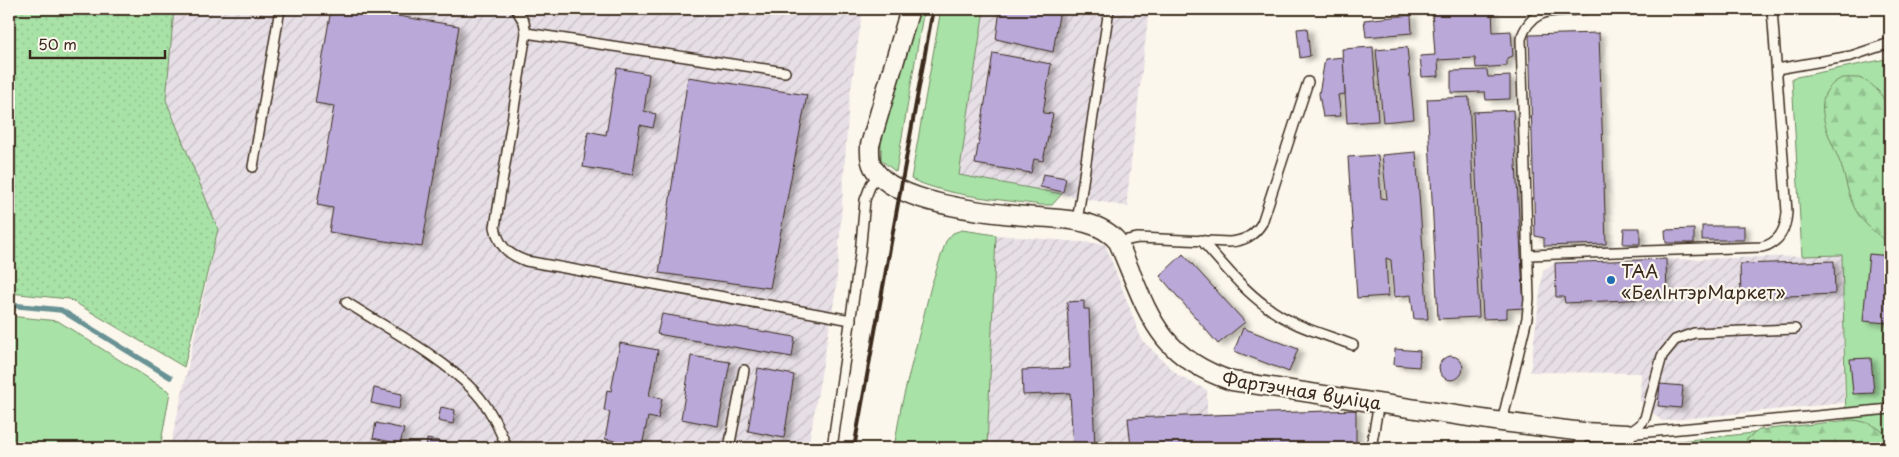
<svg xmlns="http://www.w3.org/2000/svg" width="1899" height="457" font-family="'Playpen Sans',sans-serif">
	<defs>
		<pattern id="industrial-furrows" width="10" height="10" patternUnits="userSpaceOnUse" patternTransform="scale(1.25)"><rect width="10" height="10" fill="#e7dfe6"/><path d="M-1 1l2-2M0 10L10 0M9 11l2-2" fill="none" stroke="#c7c0c5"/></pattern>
		<pattern id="forest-firs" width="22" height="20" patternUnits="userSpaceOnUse" patternTransform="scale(1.25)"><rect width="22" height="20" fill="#a8e2a7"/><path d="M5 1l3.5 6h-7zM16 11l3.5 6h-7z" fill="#92c28f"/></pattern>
		<pattern id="garden-dots" width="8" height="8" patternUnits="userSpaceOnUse" patternTransform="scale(1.25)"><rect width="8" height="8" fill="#a8e2a7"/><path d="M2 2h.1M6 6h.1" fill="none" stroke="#92c28f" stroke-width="1.8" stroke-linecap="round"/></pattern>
		<filter id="shadow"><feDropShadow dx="5.5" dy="3" stdDeviation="2.5" flood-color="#0004"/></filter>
	</defs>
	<rect width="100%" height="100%" fill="#fbf7ec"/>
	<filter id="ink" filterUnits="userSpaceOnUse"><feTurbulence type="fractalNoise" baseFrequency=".02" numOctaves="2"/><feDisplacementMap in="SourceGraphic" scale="10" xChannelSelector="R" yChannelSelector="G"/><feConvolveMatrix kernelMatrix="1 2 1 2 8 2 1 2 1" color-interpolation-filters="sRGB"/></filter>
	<g filter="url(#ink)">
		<g fill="url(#industrial-furrows)">
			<polygon points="174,9 863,9 849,102 836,290 808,448 170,448 218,229 166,100"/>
			<polygon points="984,9 1149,9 1127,198 1129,207 959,175"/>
			<polygon points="996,235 1105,244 1142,340 1179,376 1207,390 1207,415 1356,410 1356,448 987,448"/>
			<polygon points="1842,255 1844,403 1662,421 1640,401 1641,373 1530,372 1543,270 1555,263"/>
		</g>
		<g fill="#a8e2a7" stroke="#728662">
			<polygon points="914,9 924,9 896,172 881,160 881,136"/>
			<path d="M941,9H984L959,175L1062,194L1052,205H1041C999,199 950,197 911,179Z"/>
			<polygon points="1886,59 1890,73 1890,448 1614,448 1846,423 1842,255 1802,256 1792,78"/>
			<polygon points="962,230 996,235 987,448 894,448 901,407 931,286 946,241 953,233"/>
			<polygon points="9,316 58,321 170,392 160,448 9,448"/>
		</g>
		<g fill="url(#forest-firs)" stroke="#728662">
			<path d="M1859,78C1877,85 1884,96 1890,115V243C1877,235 1863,224 1855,209C1848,196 1846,179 1841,165C1832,141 1805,97 1840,79C1844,77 1853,78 1859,78Z"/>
			<path d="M1850,420C1866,420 1890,429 1890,448H1745L1747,439L1759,430Z"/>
		</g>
		<polygon fill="url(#garden-dots)" stroke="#728662" points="9,9 174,9 166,100 218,229 184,367 69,299 9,293"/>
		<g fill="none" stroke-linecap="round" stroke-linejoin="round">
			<polyline stroke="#699294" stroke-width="5.5" points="9,305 61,310 170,377"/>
		</g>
		<g fill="#b9a8d8" stroke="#3b2a1e" filter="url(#shadow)">
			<polygon points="331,9 368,9 367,11 459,26 422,247 329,232 333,208 317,205 334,106 315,103"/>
			<polygon points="1000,9 1060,9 1053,52 996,39"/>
			<polygon points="1492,9 1493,32 1511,31 1513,56 1507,58 1507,66 1476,68 1475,58 1438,60 1439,76 1422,77 1420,56 1435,55 1432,11"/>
			<polygon points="1411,15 1412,33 1366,37 1364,20"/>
			<polygon points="1307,28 1310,56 1300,58 1297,29"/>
			<polygon points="1599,33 1606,244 1544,246 1544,238 1535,236 1529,35"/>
			<polygon points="1373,47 1378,121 1347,123 1342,49"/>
			<polygon points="1407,47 1414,119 1383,122 1376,50"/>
			<polygon points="993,53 1051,64 1043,113 1053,114 1043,161 1034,159 1031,173 975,164"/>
			<polygon points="1343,57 1345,94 1338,95 1341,116 1323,117 1319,94 1325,59"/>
			<polygon points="617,68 649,74 644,111 656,114 653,128 640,125 633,175 583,167 588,131 606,135"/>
			<polygon points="1487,70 1488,77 1510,76 1510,99 1486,100 1485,92 1451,93 1451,71"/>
			<polygon points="688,77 807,95 770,288 659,273"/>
			<polygon points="1469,97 1479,317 1438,319 1427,99"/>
			<polygon points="1513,110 1524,308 1507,309 1507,318 1483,319 1473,112"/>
			<polygon points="1416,152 1428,319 1414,319 1411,295 1394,297 1391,260 1386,258 1388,296 1357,298 1348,157 1378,155 1381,198 1387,199 1382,155"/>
			<polygon points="1043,174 1066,178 1063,192 1040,187"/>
			<rect x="1702" y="226" width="42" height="14"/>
			<polygon points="1624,228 1640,228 1640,244 1623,244"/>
			<polygon points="1694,229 1694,243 1666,243 1665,230"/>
			<polygon points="1183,254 1245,322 1218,344 1160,276"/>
			<polygon points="1869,254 1890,256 1890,356 1885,355 1888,323 1863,321"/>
			<polygon points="1666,259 1667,298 1565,303 1564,297 1556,297 1555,263"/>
			<polygon points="1834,261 1835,294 1741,298 1740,264"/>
			<polygon points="1084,301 1084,309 1089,309 1095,448 1073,448 1070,393 1023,395 1022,370 1070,368 1067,302"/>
			<polygon points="662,314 795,337 792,357 657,334"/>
			<polygon points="1243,328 1298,349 1289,372 1234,351"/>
			<polygon points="620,343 658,350 649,396 662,398 658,419 648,417 642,446 605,439 610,412 604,411 607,390 611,391"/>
			<polygon points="1395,349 1420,351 1419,367 1394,365"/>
			<polygon points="691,356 730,362 718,426 681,419"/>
			<circle cx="1451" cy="368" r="12"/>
			<polygon points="1871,358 1874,393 1853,394 1850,359"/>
			<polygon points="758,368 794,375 784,438 748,431"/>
			<polygon points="1660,384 1683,386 1681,408 1658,406"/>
			<polygon points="374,388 402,394 399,409 371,403"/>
			<polygon points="441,407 455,410 453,424 438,421"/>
			<polygon points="1356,410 1356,445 1131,448 1128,418"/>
			<polygon points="376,423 404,429 400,444 373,438"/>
			<polygon points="427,439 475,448 426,448"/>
		</g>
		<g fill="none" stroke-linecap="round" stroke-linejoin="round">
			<defs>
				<g id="lane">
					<path d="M516,9L524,22L526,33L495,227C499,246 507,254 526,261L851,320"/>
					<polyline points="526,33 785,72"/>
					<polyline points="1777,69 1851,56 1890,43"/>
					<polyline points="253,167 280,9"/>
					<polyline points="1077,222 1109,9"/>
					<path d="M1201,240C1222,263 1241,288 1266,306C1291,326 1324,334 1353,345"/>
					<path d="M1118,242L1138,238L1229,242C1244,241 1254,236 1262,223L1308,82"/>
					<path d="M1529,255L1762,247C1779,243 1786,229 1787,212L1772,9"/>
					<path d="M346,302C389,330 440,355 475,392C490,408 499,428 507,448"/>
					<path d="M1502,422L1527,318L1529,299L1521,39C1532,4 1557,13 1585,9"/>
					<polyline points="1629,433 1640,425 1645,418 1662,356 1675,340 1694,333 1795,329"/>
					<polyline points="1627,434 1890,409"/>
					<polyline points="729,448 744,370"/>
					<polyline points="832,448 860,254 865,200 871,184 879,175"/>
					<polyline points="1371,448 1379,402"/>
					<polyline points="1578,448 1583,432"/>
				</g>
				<path id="street" d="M910,9L870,145C870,152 869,160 873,167C892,203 988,213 1026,216C1056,220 1097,216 1118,242C1148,310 1154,355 1232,381L1502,422L1583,432L1627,434"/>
			</defs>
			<use href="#lane" stroke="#3b2a1e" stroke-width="12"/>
			<use href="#street" stroke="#3b2a1e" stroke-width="21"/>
			<use href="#lane" stroke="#fbf7ec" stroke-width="9"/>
			<use href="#street" stroke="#fbf7ec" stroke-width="18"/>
			<polyline stroke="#3b2a1e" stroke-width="4" points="854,448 933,9"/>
		</g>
	</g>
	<circle fill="#1f6fb2" stroke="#fbf7ec" stroke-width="2" cx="1611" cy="280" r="5"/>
	<g text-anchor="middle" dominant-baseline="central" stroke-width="4.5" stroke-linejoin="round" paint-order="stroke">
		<g font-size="18" fill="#3b2a1e" stroke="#fbf7ec" text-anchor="start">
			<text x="1621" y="270">ТАА<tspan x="1621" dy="21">«БелІнтэрМаркет»</tspan></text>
		</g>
		<g font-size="18" fill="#3b2a1e" stroke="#fbf7ec">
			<text transform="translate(1302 390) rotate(9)">Фартэчная вуліца</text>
		</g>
	</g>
	<rect width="1899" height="457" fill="none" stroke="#fbf7ec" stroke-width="30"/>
	<rect x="15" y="15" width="1869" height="427" fill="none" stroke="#3b2a1e" stroke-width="2" filter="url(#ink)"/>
	<path d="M30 50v8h135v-8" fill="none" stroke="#3b2a1e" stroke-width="2.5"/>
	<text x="38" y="50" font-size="15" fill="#3b2a1e" stroke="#fbf7ec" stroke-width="4" paint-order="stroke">50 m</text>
</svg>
